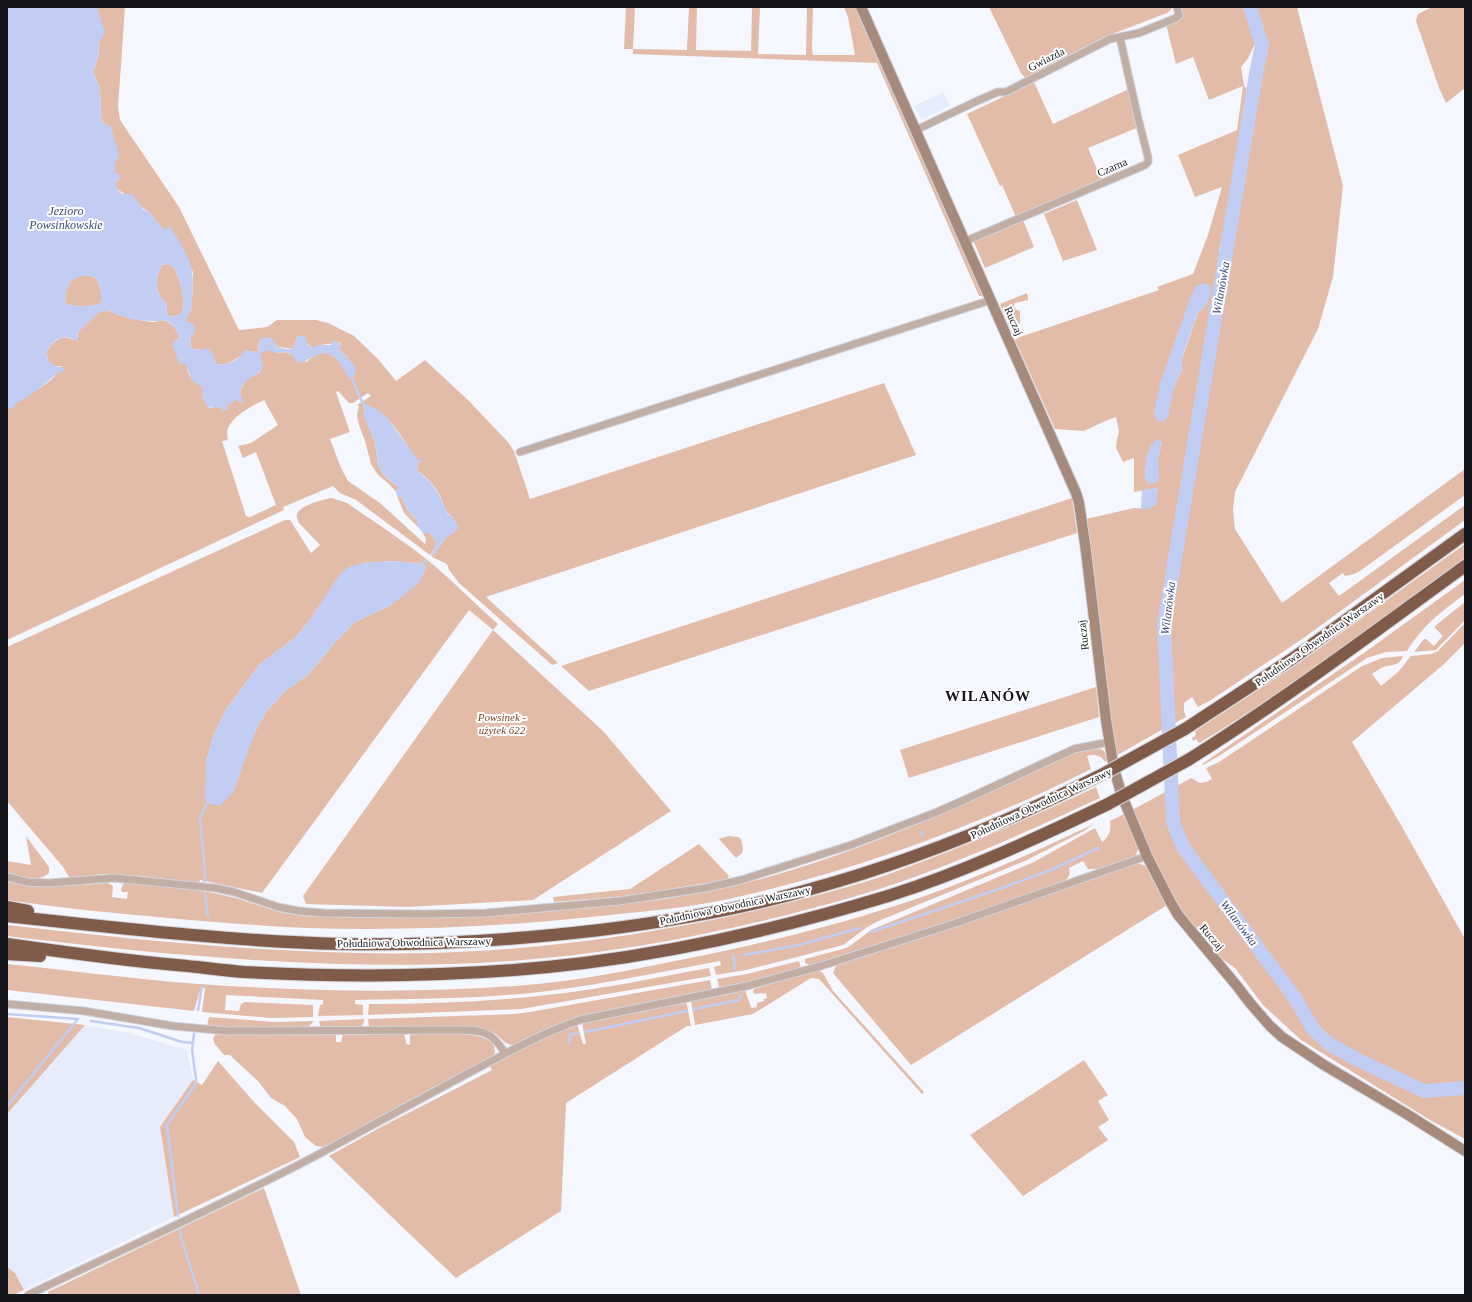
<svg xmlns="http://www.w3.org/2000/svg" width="1472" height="1302" font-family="Georgia,serif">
	<rect width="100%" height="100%" fill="#f5f7ff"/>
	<g fill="#e7ecfc">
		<polygon points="943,92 950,106 925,118 920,118 914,106"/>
		<polygon points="85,1025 125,1032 187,1050 193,1080 160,1127 174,1217 24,1290 15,1273 7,1267 7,1114"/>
	</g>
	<g fill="#e2bca9" fill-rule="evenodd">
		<path d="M98,7H125L118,107L120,120L179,207L239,330L267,327L277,320H316L328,323L354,336L378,359L396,381L425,360L468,400L508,442L514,451L530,499L884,383L916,455L486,597L558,663L552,665L459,583L449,570L447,564L432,557L447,536L454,532L453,518C444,511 443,501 438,492C433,484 426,477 418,471L417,463L420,462C413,459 411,452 407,445C398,431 381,405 363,405L372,436L375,442L378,465L381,470L382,473L391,482L398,486V489L396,492L389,484L378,475L371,464L365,441L358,422L357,415L359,406L357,405L371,396L368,393L353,403H349L338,391L336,392L350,432L330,439L341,468L348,481L380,503L425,544L426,539L423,533H430L436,542L434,549L430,555L356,500L340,493L333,486L283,507L284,510L7,640V408H12C24,393 54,386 61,366H55L48,361L46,352C53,343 61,332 73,340L78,337V332L98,312L108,310C121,317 139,321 154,322C159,322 162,319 166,321C173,324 177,331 180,338L175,340L187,367C188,378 196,381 203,388C202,397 203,401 209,408L215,407L228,409L226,406L237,399L240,395L241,388L247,379L260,372V355L263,351L269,349L277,353L286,352L306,362C319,352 323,349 337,359L348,358L339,349L341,344L339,342C330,345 320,343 313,348L297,336L294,349L278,347L275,342L259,341L258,352C255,352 252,351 249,352C237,356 228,368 216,364L215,362L200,350L193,349L190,345L191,336L195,327L186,322L187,315L191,311L193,286V272L164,230L150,213L116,188V181L119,179L115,173L111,127L102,122C100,111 101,101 100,90C100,84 94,79 94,72C94,66 97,63 98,57C101,46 96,45 104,33L98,11ZM264,400L278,425L251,443L238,446L243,458L256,452L276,505L250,517L246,516L222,441L228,440C222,420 249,408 264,400Z"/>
		<polygon points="626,7 635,7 633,49 687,50 689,7 697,7 696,50 751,51 752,7 760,7 758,54 806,55 807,7 813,7 812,50 813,55 855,55 848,17 844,7 858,7 984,296 979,296 877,63 633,54 633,49 624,49"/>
		<polygon points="989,7 1172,7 1171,10 1167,13 1115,33 1026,79 1021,73"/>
		<path d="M1180,7H1245L1250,25L1257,40L1247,60L1241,67L1244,85L1247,90L1249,101L1243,137L1249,138L1265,44L1255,7H1297L1343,186L1333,277L1318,329L1235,492L1233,510L1235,529L1282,603L1465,469V495L1360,571L1354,574L1345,576L1343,573L1329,583L1339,596L1465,505V520L1305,637L1211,700L1198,707L1192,697L1184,703V711L1186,717L1171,725L1169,691L1164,694L1163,729L1114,757L1086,519L1134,508L1148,509L1158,490L1156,488L1134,492V458L1123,462L1116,448L1117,439L1119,432L1116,417L1103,422L1084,431L1055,429L1015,340L1020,337L1159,290L1157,287L1193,274L1208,235L1222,187L1195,197L1178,155L1237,130L1243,86L1209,100L1193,57L1176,64L1166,24L1182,18ZM1231,194L1240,196L1219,315L1213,317L1222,261L1219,250ZM1196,286L1205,307L1198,312L1185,351L1182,358V369L1174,388L1171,401ZM1162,442L1158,459L1149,484C1138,469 1153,454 1162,442Z"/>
		<polygon points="1432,7 1465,7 1465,88 1446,103 1439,88 1416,21 1418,14"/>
		<polygon points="1034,82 1053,124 1129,89 1139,127 1088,148 1102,181 1016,217 1002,185 1000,186 967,114"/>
		<polygon points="1077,200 1097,250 1063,261 1044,214"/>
		<polygon points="1023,220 1034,247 985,268 973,240"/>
		<path d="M167,264C169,265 172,266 173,267C180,274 187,306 181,314L169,317L166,310L167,304C155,294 154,279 162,265Z"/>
		<path d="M81,276H90L97,279L101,291V303C90,307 77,308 65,303L66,292L70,280Z"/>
		<polygon points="1027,293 1028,297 1028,300 1015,303 1014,306 1015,309 1020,311 1020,323 1015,328 1010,328 1000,304"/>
		<polygon points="397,496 402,497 407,509 418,522 418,527 404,513"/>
		<path d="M332,498L347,503C377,524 409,544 437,568C458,586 477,606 498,624L493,630L603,731L671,811L533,900L408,907L306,904L303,896L493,630L469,610L262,893L200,880L199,883C168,880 138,875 106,874C94,874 82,879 69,877L63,867L7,801V647L285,520H290L311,553L320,545L299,523C298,520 296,517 297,514C300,505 324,499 332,498ZM396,561L422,564L391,605L355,622L337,640L309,674L284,692L265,713L256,730L248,748L233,792L206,761L214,734L225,711L260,664L297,636L312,617L332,587L363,563Z"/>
		<polygon points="1072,498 1077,533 589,691 561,666"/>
		<path d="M1465,544V558C1378,622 1291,688 1199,743L1196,739L1193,741L1192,738L1196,735L1195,731L1299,663Z"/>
		<path d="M1465,580V594C1441,612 1423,625 1407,651L1386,652L1367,658L1219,756L1203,765L1202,764L1368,650Z"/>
		<polygon points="1465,602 1465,620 1436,650 1414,652 1424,639 1426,639 1434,646 1443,636 1435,628 1435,626"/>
		<path d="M1465,623V643L1443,665L1352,742L1401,825L1465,939V1139L1430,1120L1301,1040L1263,1005L1235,968L1222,959L1180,909L1150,856L1132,810L1169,790C1169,805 1169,819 1173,833C1178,850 1199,876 1211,890L1216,886C1204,869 1183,848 1178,827C1175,814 1176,800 1175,787L1191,778L1200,783L1206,782L1212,779L1206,768L1219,762L1255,738L1362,666L1382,658L1403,656C1399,667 1392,664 1384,667C1380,668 1375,672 1372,674L1381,686L1398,672L1411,656L1431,654L1438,651Z"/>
		<polygon points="1096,687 1099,717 909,778 900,750"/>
		<path d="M1095,748C1103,748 1106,752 1108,760L1105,762C1101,755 1094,754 1087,756L1091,769C976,827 850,873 724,900C681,909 636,912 591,917C497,927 402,931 307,928C261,926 214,922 168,918C114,913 60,908 7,900V882L36,886H63L108,883L113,886L112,897L127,899L128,892H122L121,889L124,883H127C161,886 197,888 231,897C254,902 275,914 299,915C325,918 352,917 379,918C445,918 510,915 575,909C640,903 705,895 768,877C836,858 906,830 970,801C989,793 1007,785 1025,776C1048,765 1069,752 1095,748Z"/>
		<path d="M1096,787L1100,798C1022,834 943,870 860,895C736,931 608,957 478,963C320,970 164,955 7,936V925C148,941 289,956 432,953C540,950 648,935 754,911C799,900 845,889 889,874C959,849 1028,819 1096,787Z"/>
		<path d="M1126,813L1139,847L1136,855L1133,857L1099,869H1088L1083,861L1069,868C1071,874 1069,878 1063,882L929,929L809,966L808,964L805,963V959L843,949L850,946L871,930L1034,862L1095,828L1102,842C1110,836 1111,830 1110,821Z"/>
		<path d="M1094,824L1084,831L1025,861L876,922L866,928L843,945L746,970L716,975L714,967L721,965L720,961C660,972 600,985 540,992C478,999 416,999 355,1000V1004L363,1005V1015L318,1016L320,1005L323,1004V1000L226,995L225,1010L239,1011L241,1004L245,1002L313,1005V1017L270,1018L202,1012L205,988L201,987L194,1011L7,990V964C66,970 126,978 185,983C295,991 405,994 515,986C569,982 622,972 675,961C758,945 839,925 919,898C979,877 1037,851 1094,824Z"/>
		<path d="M26,836L49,867V873C40,883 19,876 7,873V861L31,865Z"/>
		<polygon points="728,836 738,837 741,839 743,848 742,853 736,858 719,839"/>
		<polygon points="699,844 729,876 727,879 720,881 626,896 554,902 553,897 630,889"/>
		<polygon points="1135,864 1140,864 1146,866 1167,905 911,1065 833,973 836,966 839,964 954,927"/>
		<polygon points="799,961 801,968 744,985 721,989 719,987 717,979 747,974"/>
		<path d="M709,968L711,976L521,1009L368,1015L369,1004C437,1004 505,1001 572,992C618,986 664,976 709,968Z"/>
		<polygon points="814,971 820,971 823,973 833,991 924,1092 922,1094 819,979 811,978 753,1014 695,1025 691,1001 745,990 751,1007 752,1008 757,1007 757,1003 764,1001 764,999 767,998 766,993 762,994 762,993 755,994 753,992 754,989"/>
		<path d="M710,980L712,990L592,1013L553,1026L513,1045C504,1045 501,1037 494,1033C488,1029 482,1028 475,1027H370L369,1026L368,1019L514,1014L530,1012Z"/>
		<polygon points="685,1002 687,1005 691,1026 687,1026 566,1103 561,1211 456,1278 398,1223 329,1156 381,1127 492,1070 489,1065 553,1033 577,1024 583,1044 586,1044 582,1023"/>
		<polygon points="7,1017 85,1025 7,1114"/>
		<polygon points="209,1017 275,1022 314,1021 308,1027 241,1028 207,1026"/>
		<polygon points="364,1019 364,1022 361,1027 324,1027 320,1026 319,1021"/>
		<path d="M403,1033L405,1036L406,1044L410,1045V1035L413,1034C433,1033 478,1030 493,1043L495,1052L493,1056L324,1147L316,1146L305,1137L297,1119L285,1106L271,1098L258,1081L235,1060L230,1055H224L215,1044L213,1039L215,1035L218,1034H334L336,1036V1042H341L343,1034Z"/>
		<polygon points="1084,1060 1108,1095 1098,1101 1109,1120 1098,1127 1108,1140 1023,1196 970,1135"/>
		<polygon points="218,1061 255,1103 294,1142 300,1157 174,1217 160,1127 193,1080 202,1085"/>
		<polygon points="264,1188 301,1295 49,1295 48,1292"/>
		<polygon points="7,1267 15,1273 24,1290 13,1295 7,1295"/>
	</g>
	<g fill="#c2cdf4" fill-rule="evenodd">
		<path d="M7,7H98V11L105,33C96,45 101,46 98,57C97,63 94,66 94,72C94,79 100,84 100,90C101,101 100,111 102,122L111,127L119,155L115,164V172L120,175V177L116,181V188L122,194H132L143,209L150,213L163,229L170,227C186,252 196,264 192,295C192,299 192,306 191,310C189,314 187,317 186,322L192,323L195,327V334L191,336L190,345L193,349L200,350L207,348L213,354L216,364C226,367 241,359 245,350L255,352H258L260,339L269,337L275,342L278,347L286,349H294L297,336H305L308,345L313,348L318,345H331L333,340L341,344L339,349L355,366L356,372L353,377L350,379C341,366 334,346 315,356C308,359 305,362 298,363C295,359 292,353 286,352C283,352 280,353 277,353C269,351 266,348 260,355L263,368C255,378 233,382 243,401L240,403L237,399L227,406L228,409L222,411L221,408L211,407L209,408C203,401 202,397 203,388L192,380L185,363L180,364L178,361L172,344L175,340L180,338C177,332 174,326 169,322C164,318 160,322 154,321C136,321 124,318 108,310L98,313L86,325L78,332L77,341C73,340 70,337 67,337C58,335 50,346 46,352L48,361L55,366L65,368L63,372H59L36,391L16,404L12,409L7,408ZM167,264C169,265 171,266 173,267C180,274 187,306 181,314L169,317L166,310L167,304C155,294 154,279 162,265ZM81,276H90L97,279L101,291V303C90,307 77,308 65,303L66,292L70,281Z"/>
		<polygon points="1202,283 1211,286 1211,293 1205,307 1198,312 1182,358 1182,369 1174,388 1168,417 1163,422 1157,420 1154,414 1160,383 1191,296 1196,286"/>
		<path d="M366,404L380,411L385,415L418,460H420L421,462L417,463L418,471L430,482L438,493L448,514L453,518L459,528C450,535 442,539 438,550L434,549L436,542L430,533H423L418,527C418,518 412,516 408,510C405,506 404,501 402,497L397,496L396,492L398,489V486L391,482L382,473L381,470L378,465L375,442L363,415L365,410L363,405Z"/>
		<path d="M1157,439L1162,442L1158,459L1159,477L1158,481L1153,484H1149L1145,479C1146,465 1144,449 1157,439Z"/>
		<polygon points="1156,488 1158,490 1156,505 1148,509 1141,509 1142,490"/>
		<polygon points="396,561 422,564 427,567 418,584 391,605 355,622 337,640 309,674 284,692 265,713 256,730 233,792 220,806 207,803 205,799 206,761 214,734 225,711 260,664 297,636 312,617 340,574 349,567 363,563"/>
	</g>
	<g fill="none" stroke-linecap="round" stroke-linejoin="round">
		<g stroke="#c2cdf4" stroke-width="2.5">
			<polyline points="352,378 360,398 364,404"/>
			<polyline points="432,555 436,549"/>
			<polyline points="422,564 426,560"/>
			<polyline points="921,832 923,835"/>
			<polyline points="204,882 205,874 200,818 207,803"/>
			<polyline points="205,894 208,916"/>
			<polyline points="871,932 999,889 1051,870 1098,848"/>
			<polyline points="733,955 735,969"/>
			<polyline points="744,955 799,945 860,928"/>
			<polyline points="694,1009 739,1000 741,995"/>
			<polyline points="198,1010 202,987"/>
			<polyline points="7,1014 78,1019 7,1106"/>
			<polyline points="91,1021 139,1028 182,1042 192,1043"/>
			<polyline points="585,1032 687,1011"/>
			<polyline points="569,1044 570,1035 578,1033"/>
			<polyline points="178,1216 167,1125 195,1085 196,1079 192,1050 194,1034"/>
			<polyline points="180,1226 181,1237 199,1295"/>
		</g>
		<polyline stroke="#c2cdf4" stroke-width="14" points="1250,7 1262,45 1256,74 1164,624 1173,822 1183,847 1295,998 1313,1029 1329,1044 1358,1060 1424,1091 1465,1088"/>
		<defs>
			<g id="street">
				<polyline points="916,130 977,101 998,92 1006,92 1110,39 1139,33 1176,18 1179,15 1177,7"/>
				<polyline points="966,241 1145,165 1148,162 1148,157 1138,118 1120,38"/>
				<polyline points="520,452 991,300"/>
				<polyline points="7,877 28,882 49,883 114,878 215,888 234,892 278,907 299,911 324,913 423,914 486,913 619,901 705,888 741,880 851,845 937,812 975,795 1074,749 1109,742"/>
				<path d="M7,1004L84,1011L173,1026L227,1031L453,1030C480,1030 490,1029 505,1053"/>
				<path d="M28,1295C125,1248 225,1204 321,1153C369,1127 417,1101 465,1075C503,1055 539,1034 580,1020L747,986L821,966L953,924L1147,856"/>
			</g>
			<polyline id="secondary" points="861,7 1076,493 1079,503 1086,551 1106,720 1114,769 1122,796 1147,856 1171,903 1178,915 1237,986 1250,1003 1270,1026 1282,1037 1324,1065 1405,1113 1465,1151"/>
			<g id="highway">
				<polyline points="1185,729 1292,659 1465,534"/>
				<path d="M1188,760C1284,700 1374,632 1465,566"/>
				<polyline points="7,907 28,911"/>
				<path d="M7,916C118,928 228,941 340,944C427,946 513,940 600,930C671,921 742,909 811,889C913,861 1011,821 1105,773"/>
				<path d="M7,944C63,952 119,960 176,965C199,967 221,970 244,972C357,978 471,977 584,963C687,950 789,926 888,896C964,872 1037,838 1108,804"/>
				<polyline points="7,954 40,956"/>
			</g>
		</defs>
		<use href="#street" stroke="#d1d3db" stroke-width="9"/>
		<use href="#secondary" stroke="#d1d3db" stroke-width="12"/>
		<use href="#highway" stroke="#d1d3db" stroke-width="14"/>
		<use href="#street" stroke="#c1aea5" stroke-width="7"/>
		<use href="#secondary" stroke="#a68b7d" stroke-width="10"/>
		<use href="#highway" stroke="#805b49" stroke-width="12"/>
		<defs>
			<g id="highway-bridge">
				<polyline points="1105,773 1185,729"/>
				<polyline points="1108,804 1188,760"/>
			</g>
		</defs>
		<use href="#highway-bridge" stroke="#d1d3db" stroke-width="14" stroke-linecap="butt"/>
		<use href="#highway-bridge" stroke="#805b49" stroke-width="12"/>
	</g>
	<g text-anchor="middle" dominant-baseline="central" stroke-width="4" stroke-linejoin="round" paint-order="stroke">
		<g font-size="11" fill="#14161c" stroke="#fff">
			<text transform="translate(1046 59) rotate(-27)">Gwiazda</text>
			<text transform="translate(1112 167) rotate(-23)">Czarna</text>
			<text transform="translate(1014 321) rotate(66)">Ruczaj</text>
			<text transform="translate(1083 635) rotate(-97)">Ruczaj</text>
			<text transform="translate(1319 639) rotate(-35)">Południowa Obwodnica Warszawy</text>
			<text transform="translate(1041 803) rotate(-25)">Południowa Obwodnica Warszawy</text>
			<text transform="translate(735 905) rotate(-12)">Południowa Obwodnica Warszawy</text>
			<text transform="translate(1212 937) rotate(50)">Ruczaj</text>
			<text transform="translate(414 942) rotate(-1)">Południowa Obwodnica Warszawy</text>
		</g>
		<g font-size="11" font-style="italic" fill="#7d4628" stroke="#fff">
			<text x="502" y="717">Powsinek -<tspan x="502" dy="13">użytek 622</tspan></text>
		</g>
		<g font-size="12" font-style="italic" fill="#3d487b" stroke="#fff">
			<text x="66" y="211">Jezioro<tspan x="66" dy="14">Powsinkowskie</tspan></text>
			<text transform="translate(1221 288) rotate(-80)">Wilanówka</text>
			<text transform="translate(1168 608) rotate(-83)">Wilanówka</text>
			<text transform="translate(1239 923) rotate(53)">Wilanówka</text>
		</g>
		<g font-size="15" font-weight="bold" letter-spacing="1" fill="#14161c" stroke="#fff">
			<text x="988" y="696">WILANÓW</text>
		</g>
	</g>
	<rect width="1472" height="1302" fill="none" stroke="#14161c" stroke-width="16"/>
</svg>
